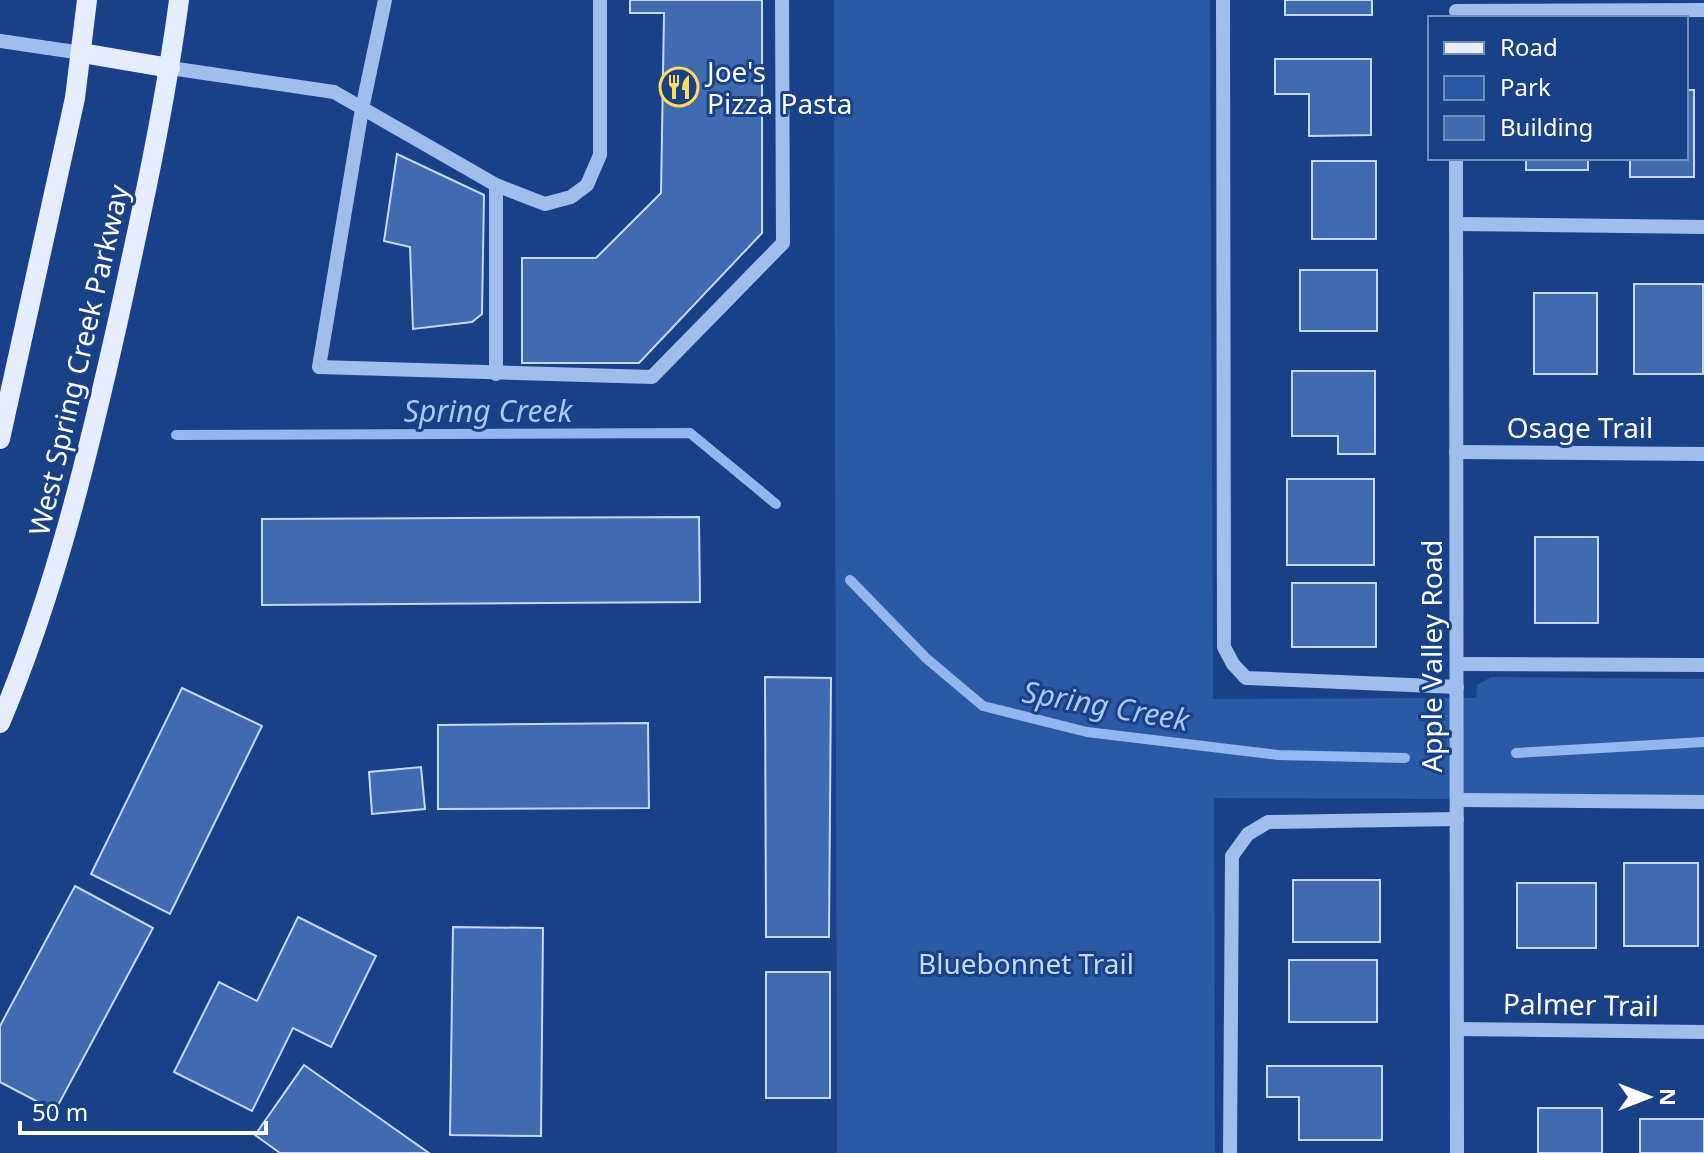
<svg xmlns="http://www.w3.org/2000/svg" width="1704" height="1153" font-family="'Noto Sans',sans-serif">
	<rect width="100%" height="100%" fill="#184187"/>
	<polygon fill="#2b5aa5" points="834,0 1210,0 1213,699 1476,698 1477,685 1491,677 1704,679 1704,800 1214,798 1215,1153 837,1153"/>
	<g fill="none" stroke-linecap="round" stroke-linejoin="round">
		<g stroke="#92b7f0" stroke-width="10">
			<polyline points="176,435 690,433 776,504"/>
			<polyline points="850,580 926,658 983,706 1087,732 1278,755 1405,758"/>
			<polyline points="1516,753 1704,742"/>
		</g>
	</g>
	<g fill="#416bb1" stroke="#c5d9fa" stroke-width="2">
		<polygon points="630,0 762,0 762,233 639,363 522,363 522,258 596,258 661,193 664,13 630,13"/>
		<rect x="1285" y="0" width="87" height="15"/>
		<polygon points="1275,59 1371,59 1371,135 1309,136 1309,94 1275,94"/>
		<polygon points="1686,90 1694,90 1694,177 1630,177 1630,158 1686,158"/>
		<polygon points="397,154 484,195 482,314 472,322 413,329 410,247 384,241"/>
		<rect x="1526" y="158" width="62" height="12"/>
		<rect x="1312" y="161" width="64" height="78"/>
		<rect x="1300" y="270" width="77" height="61"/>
		<rect x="1634" y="284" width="69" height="90"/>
		<rect x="1534" y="293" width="63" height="81"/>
		<polygon points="1292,371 1375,371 1375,454 1338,454 1338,436 1292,436"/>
		<rect x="1287" y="479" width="87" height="86"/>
		<polygon points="699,517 700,602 262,605 262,519"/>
		<rect x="1535" y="537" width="63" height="86"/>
		<rect x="1292" y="583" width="84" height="64"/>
		<polygon points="765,677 831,678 829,937 766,937"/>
		<polygon points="182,688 262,726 170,914 91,874"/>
		<polygon points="648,723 649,808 438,809 438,725"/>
		<polygon points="421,767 425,809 372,814 369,772"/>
		<rect x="1624" y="863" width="74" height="83"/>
		<rect x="1293" y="880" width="87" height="62"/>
		<rect x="1517" y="883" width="79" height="65"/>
		<polygon points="75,886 153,928 55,1111 0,1082 0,1026"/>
		<polygon points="298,917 376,956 331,1047 293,1028 252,1111 174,1072 219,982 257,1001"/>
		<polygon points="453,927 543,928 541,1136 450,1135"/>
		<rect x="1289" y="960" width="88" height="62"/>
		<rect x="766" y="972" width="64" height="126"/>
		<polygon points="304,1065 429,1153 280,1153 255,1135"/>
		<polygon points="1267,1066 1382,1066 1382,1140 1299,1140 1299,1097 1267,1097"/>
		<rect x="1538" y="1108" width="64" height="45"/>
		<rect x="1640" y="1119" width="64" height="34"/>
	</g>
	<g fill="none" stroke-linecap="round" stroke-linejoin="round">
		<g stroke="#9fbded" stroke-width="14">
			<polyline points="385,0 362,109 319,367 652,377 783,243 782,0"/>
			<polyline points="1223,0 1224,647 1233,664 1246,678 1457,687"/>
			<polyline points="1456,11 1704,10"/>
			<polyline points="0,41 82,53"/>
			<polyline points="170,68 334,92 496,185 545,204 571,197 587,185 600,155 600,0"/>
			<polyline points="1456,158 1457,1153"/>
			<polyline points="1456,224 1704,227"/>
			<polyline points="496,374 496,185"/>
			<polyline points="1456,452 1704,454"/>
			<polyline points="1457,664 1704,665"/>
			<polyline points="1457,800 1704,802"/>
			<polyline points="1457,1029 1704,1032"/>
			<polyline points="1230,1153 1232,856 1248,834 1268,822 1457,819"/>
		</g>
		<g stroke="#e5edff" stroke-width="20">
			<polyline points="82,53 170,68"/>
			<polyline points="0,439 75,98 87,0"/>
			<path d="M0,723C55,592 88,455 119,316C142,211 165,106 179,0"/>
		</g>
	</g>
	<defs>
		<symbol id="restaurant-ring" viewBox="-11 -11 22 22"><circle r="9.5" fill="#184187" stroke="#ffdb5b" stroke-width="1.5"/><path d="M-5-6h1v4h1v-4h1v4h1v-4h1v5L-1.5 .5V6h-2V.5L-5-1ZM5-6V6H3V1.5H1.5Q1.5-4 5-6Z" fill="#ffdb5b"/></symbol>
	</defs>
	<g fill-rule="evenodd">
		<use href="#restaurant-ring" x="657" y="65" width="44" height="44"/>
	</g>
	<g text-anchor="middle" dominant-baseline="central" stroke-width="6" stroke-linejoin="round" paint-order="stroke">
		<g font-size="28" fill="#fff" stroke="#184187" text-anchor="start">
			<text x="707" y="71">Joe's<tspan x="707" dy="32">Pizza Pasta</tspan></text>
		</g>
		<g font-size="28" fill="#fff" stroke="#184187">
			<text transform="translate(78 360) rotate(-77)">West Spring Creek Parkway</text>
			<text x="1580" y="427">Osage Trail</text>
			<text transform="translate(1431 656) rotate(-90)">Apple Valley Road</text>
			<text transform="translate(1581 1004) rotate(1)">Palmer Trail</text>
		</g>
		<g font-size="28" fill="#c5d9fa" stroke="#184187">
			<text x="1026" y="963">Bluebonnet Trail</text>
		</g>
		<g font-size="30" font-style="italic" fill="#abc7f4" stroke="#184187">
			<text x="488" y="410">Spring Creek</text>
			<text transform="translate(1106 705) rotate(10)">Spring Creek</text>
		</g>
	</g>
	<rect x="1428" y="16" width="260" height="144" fill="#184187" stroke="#748db7" stroke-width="2"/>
	<rect x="1444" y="42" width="40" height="12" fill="#e5edff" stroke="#748db7" stroke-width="2"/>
	<text x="1500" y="56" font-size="24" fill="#ffffff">Road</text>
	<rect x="1444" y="76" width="40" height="24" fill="#2b5aa5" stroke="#748db7" stroke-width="2"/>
	<text x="1500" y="96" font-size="24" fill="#ffffff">Park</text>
	<rect x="1444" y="116" width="40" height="24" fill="#416bb1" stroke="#748db7" stroke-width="2"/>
	<text x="1500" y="136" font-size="24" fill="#ffffff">Building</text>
	<g transform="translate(1648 1097) rotate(90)" stroke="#184187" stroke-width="6" paint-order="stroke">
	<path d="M0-6L14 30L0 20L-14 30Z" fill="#ffffff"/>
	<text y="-12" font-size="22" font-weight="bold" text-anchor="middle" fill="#ffffff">N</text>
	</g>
	<path d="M20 1121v12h246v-12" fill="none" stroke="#ffffff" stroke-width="4"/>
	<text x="32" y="1121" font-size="24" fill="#ffffff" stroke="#184187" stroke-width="6" paint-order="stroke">50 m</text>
</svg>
